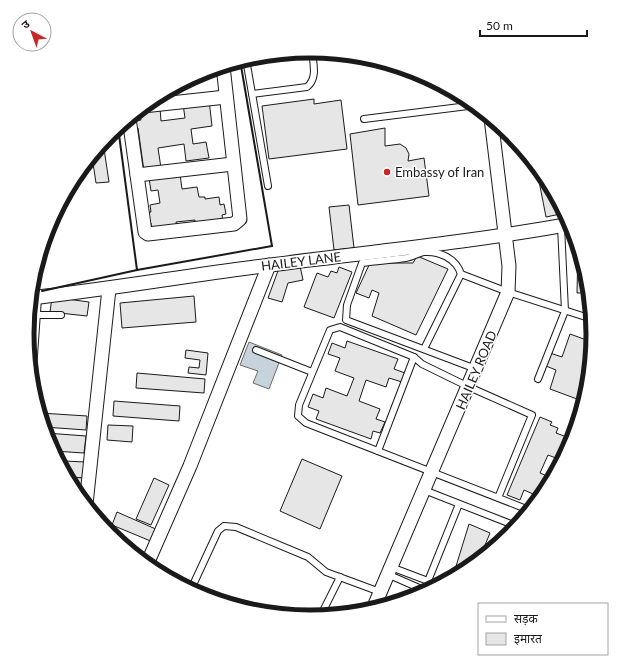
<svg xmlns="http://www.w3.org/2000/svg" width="620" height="667" font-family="Lato,'Noto Sans Devanagari',sans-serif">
	<rect width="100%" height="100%" fill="#fff"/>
	<polygon fill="#c6d2dc" stroke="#6a6a6a" points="249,342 282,355 269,389 253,383 258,371 240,365"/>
	<g fill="#e6e6e6" stroke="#1a1a1a">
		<polygon points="314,99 314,104 341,100 347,149 269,159 262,106"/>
		<polygon points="209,100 212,126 191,129 193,144 206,142 209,158 186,161 184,144 158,148 161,168 144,171 138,128 136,128 136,121 141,120 139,111 160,108 161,121 185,118 183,104"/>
		<polygon points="385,128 385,146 400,144 406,148 409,154 408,161 424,158 429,196 358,205 350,134"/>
		<polygon points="103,142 109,182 96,183 93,163 85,164"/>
		<polygon points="180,174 182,189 197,187 199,197 205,197 205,199 219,197 220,205 224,204 226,214 222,215 223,222 195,225 195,220 176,222 177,228 152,232 151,223 145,224 144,213 151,212 150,205 160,203 158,190 151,191 149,178"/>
		<polygon points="547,179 565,213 546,217 539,181"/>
		<polygon points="349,205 354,248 334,250 329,207"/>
		<polygon points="578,246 588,279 589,293 577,293"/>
		<polygon points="417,256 448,269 416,335 372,316 379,293 372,290 369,298 356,293 370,263 413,263"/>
		<polygon points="300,266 303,280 288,283 282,302 268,298 279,268"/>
		<polygon points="339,267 352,272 334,318 304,307 317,273 328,277 331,271 337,273"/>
		<polygon points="194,296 196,322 122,328 120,303"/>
		<polygon points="52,297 89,302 87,316 50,312"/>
		<polygon points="570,334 592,342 590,362 577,399 550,389 556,370 546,366 550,353 562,357"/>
		<polygon points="347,341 398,359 394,369 405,373 402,382 389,378 386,387 366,380 359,401 380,409 376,419 385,422 380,433 373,431 371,439 316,419 319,411 308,407 313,394 323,398 326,388 347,396 354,378 335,371 340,358 328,354 332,343 345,348"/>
		<polygon points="186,350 208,353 206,375 188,373 189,367 199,368 200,360 185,358"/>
		<polygon points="137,373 205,379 204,393 136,388"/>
		<polygon points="114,401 180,406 179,421 113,416"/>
		<polygon points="40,413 87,416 86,430 44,427"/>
		<polygon points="540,417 552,422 550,425 558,428 556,433 572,439 561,460 548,455 540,473 552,478 540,497 524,490 520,500 507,495"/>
		<polygon points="108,425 133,426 132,442 107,440"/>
		<polygon points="46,433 86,436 84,453 53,451"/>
		<polygon points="302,459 342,476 320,529 280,511"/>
		<polygon points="64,461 85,462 84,478 67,477 64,470"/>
		<polygon points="67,477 84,478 82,500 75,491"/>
		<polygon points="154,478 169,485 151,525 136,519"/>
		<polygon points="117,512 158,530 153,542 112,525"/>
		<polygon points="469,524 490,533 483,550 489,551 467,569 453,576"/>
	</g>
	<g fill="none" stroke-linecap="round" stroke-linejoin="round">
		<defs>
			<g id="lane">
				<polyline points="246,59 268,186"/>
				<path d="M252,94L307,87C318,78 313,63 312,51"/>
				<polyline points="364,119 476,105"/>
				<polyline points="29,315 61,315"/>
				<polyline points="424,349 461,274"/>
				<polyline points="256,350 312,372"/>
				<path d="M476,369L346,320L347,305L362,263C377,261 391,260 406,258C412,257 418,253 424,252C439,251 456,258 461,274L508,292L592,319"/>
				<polyline points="538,379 565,311 561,226"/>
				<polyline points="32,384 38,298"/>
				<polyline points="378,451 414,357"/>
				<polyline points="424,490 516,526"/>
				<polyline points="498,498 532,415 469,387 422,364 414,357 340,327 330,330 299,405 298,416 306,423 529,510"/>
				<polyline points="391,567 428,581"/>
				<polyline points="387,574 426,591"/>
				<polyline points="437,585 428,581 459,504"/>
				<polyline points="193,590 193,585 218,531 224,526 236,527 308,557 326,572 380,592"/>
				<polyline points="321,615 340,577"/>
			</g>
			<g id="street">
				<polyline points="143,106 226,97"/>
				<polyline points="129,118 145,232 148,234 234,224 240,219 223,66"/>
				<polyline points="137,175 233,164"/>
				<path d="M30,298C111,289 190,275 271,265C371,252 471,242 571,224"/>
				<polyline points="86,504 109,289"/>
				<polyline points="147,564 190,466 269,265"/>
				<polyline points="373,609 508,292 509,266 491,118"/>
			</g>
		</defs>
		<use href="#lane" stroke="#1a1a1a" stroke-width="8"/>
		<use href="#street" stroke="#1a1a1a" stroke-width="15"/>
		<use href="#lane" stroke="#fff" stroke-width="6"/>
		<use href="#street" stroke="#fff" stroke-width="13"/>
		<g stroke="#1a1a1a" stroke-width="2">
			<polyline points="240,60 272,246"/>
			<polyline points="118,127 137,270 272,246"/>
			<polyline points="32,278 34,292 36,292"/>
			<polyline points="42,291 137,270"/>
		</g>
	</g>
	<circle fill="#c62828" stroke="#fff" stroke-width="1.5" cx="387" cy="172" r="4"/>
	<g text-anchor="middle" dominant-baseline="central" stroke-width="3" stroke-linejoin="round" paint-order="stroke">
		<g font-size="13" fill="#1a1a1a" stroke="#fff" text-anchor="start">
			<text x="395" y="172">Embassy of Iran</text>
		</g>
		<g font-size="13" fill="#1a1a1a" stroke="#fff">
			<text transform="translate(301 261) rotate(-7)">HAILEY LANE</text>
			<text transform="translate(476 370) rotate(-67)">HAILEY ROAD</text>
		</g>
	</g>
	<path d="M0 0H620V667H0ZM34 334a276 276 0 1 1 552 0a276 276 0 1 1-552 0Z" fill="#fff" fill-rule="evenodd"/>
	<path fill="none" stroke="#1a1a1a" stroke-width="5" d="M34 334a276 276 0 1 1 552 0a276 276 0 1 1-552 0Z"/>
	<rect x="478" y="603" width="130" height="52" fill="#ffffff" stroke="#a3a3a3"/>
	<rect x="486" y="616" width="20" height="6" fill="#ffffff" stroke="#a3a3a3"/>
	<text x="514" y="623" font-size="12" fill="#1a1a1a">सड़क</text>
	<rect x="486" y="633" width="20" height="12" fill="#e6e6e6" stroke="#a3a3a3"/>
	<text x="514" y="643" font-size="12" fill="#1a1a1a">इमारत</text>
	<g transform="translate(32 32) rotate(319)"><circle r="19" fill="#ffffff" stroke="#a3a3a3"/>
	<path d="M0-3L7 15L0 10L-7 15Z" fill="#c62828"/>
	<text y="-6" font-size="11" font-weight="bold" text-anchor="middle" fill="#1a1a1a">उ</text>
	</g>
	<path d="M480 30v6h107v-6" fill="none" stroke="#1a1a1a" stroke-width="2"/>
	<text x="486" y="30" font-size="12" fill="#1a1a1a" stroke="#ffffff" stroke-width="3" paint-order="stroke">50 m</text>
</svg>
